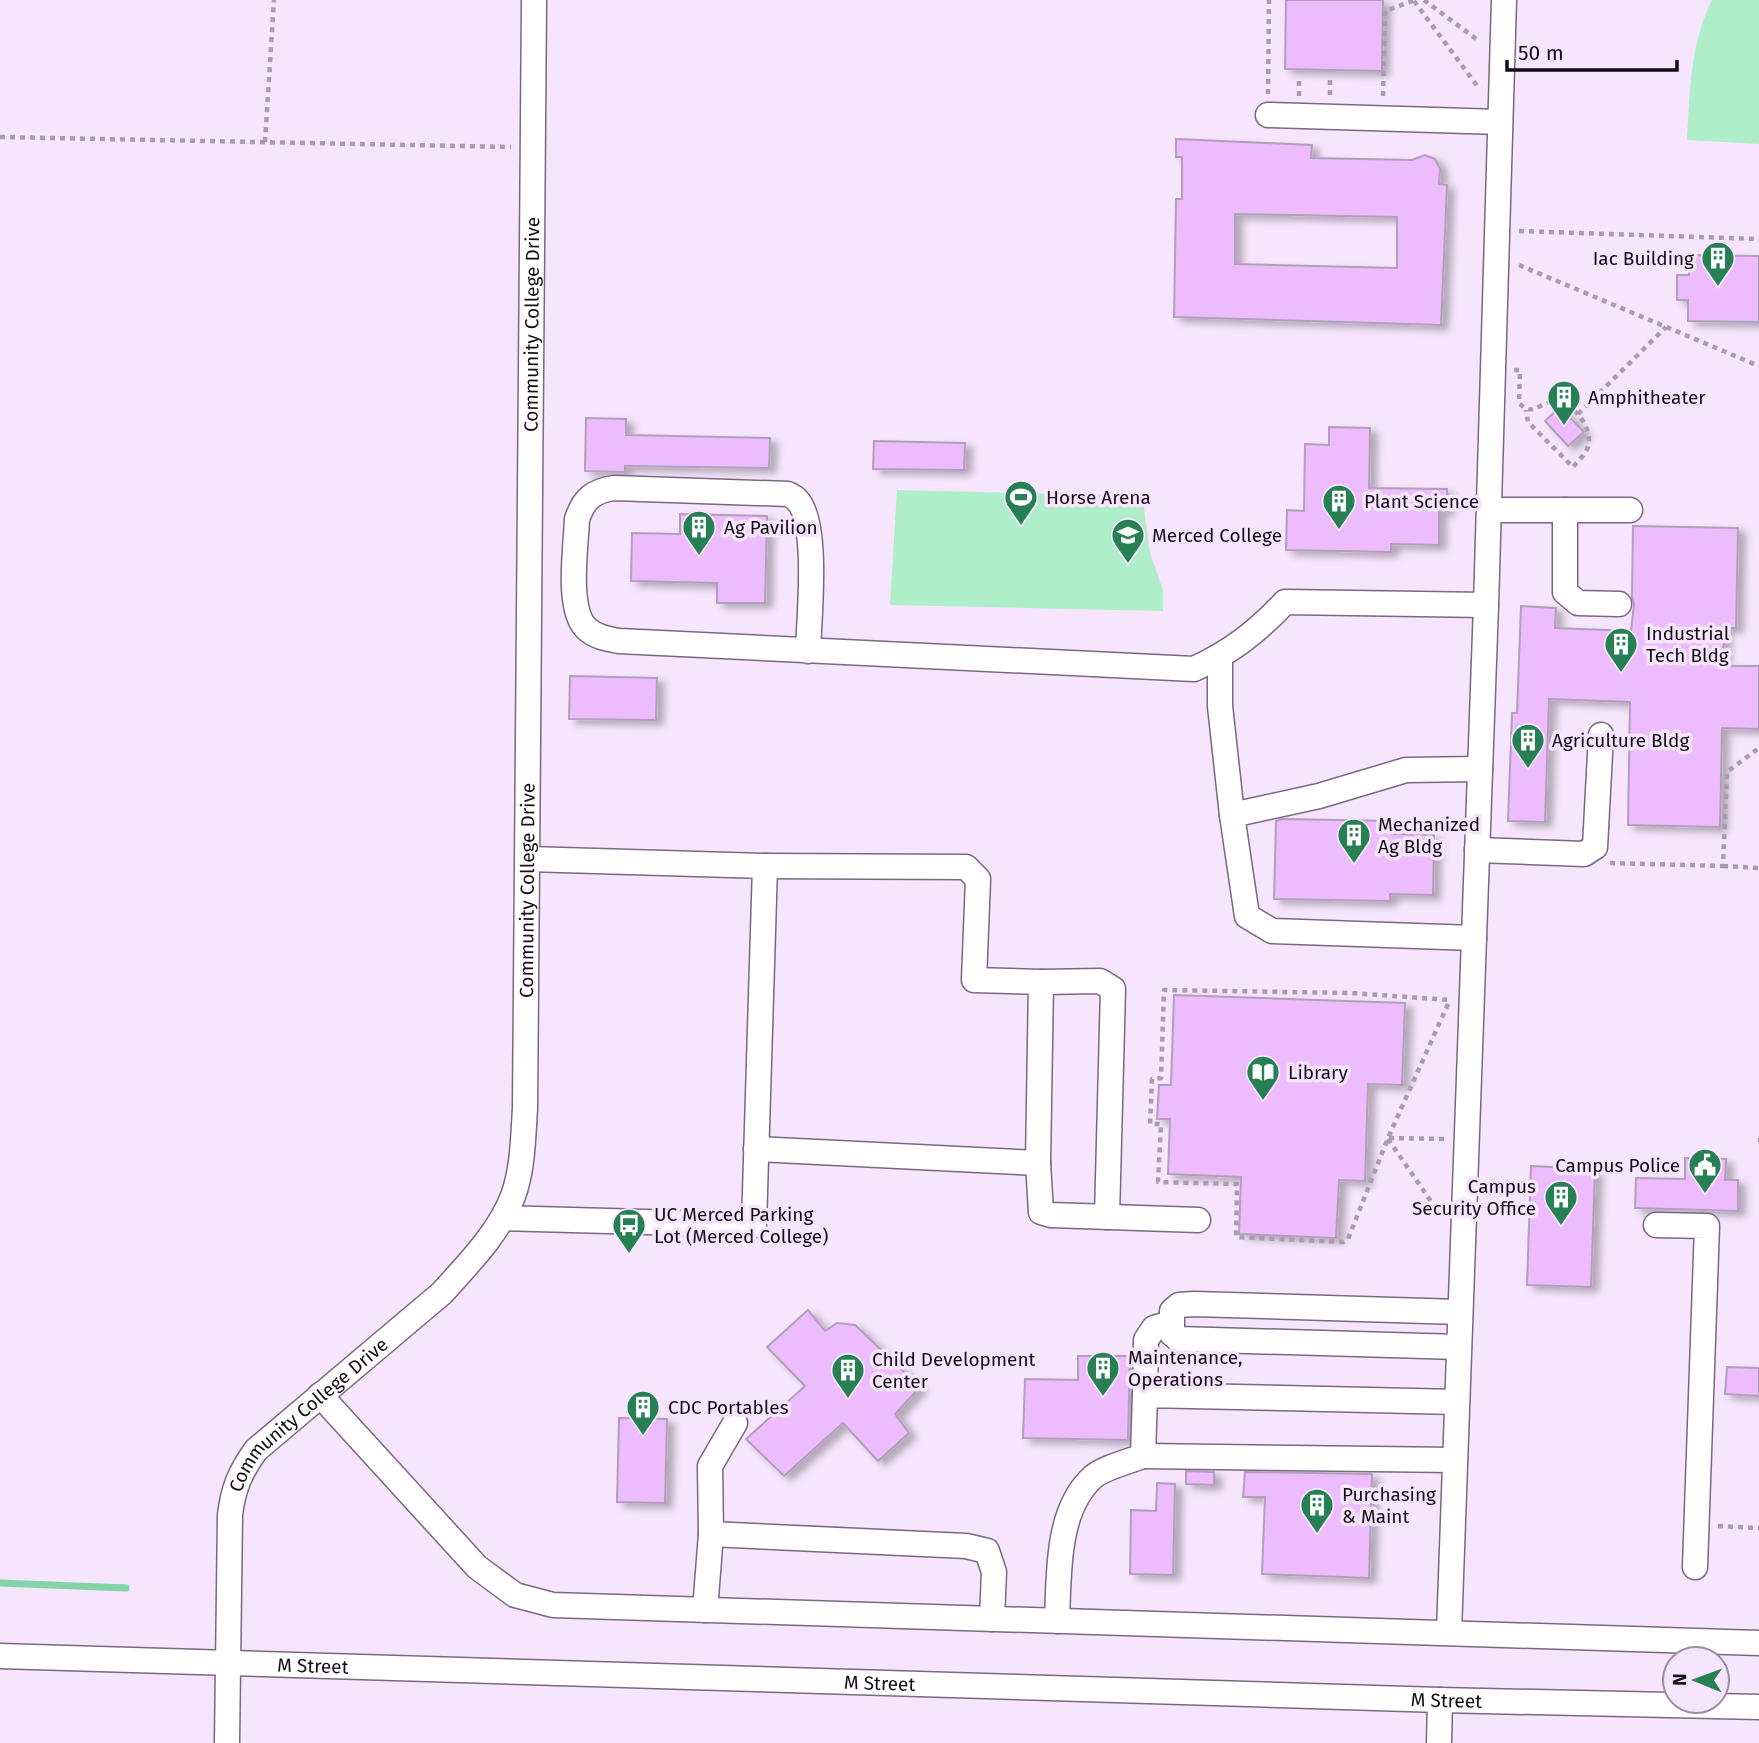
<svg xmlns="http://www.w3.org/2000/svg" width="1759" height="1743" font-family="'Fira Sans',sans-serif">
	<defs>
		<filter id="shadow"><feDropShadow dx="7" dy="4.5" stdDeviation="3.5" flood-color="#0004"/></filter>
	</defs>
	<rect width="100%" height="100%" fill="#f6e5fc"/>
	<g fill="#aeeec8">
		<path d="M1712,0H1759V144L1687,140C1690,92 1690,44 1712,0Z"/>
		<polygon points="897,490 1138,496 1143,501 1150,553 1163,590 1163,611 890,605"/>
	</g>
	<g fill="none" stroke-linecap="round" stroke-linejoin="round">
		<polyline stroke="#82d3a5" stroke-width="7" points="0,1583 126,1588"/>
	</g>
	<g fill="#ecbcfe" stroke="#b29fba" stroke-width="2" fill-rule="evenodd" filter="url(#shadow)">
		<polygon points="1286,0 1383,0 1382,71 1285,69"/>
		<path d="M1176,139L1312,145L1311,158L1412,160L1425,155L1435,159L1440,169L1439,184L1447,185L1441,325L1174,317L1176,199H1182V157H1176ZM1235,214L1397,217V268L1235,264Z"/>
		<polygon points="1689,255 1759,256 1759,322 1688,321 1688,300 1677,300 1677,275 1689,275"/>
		<polygon points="1560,407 1584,432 1568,446 1545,421"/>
		<polygon points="586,418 626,419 626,435 770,438 769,468 625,466 625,472 585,471"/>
		<polygon points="1329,427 1370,428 1369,488 1447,489 1447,511 1439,510 1439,545 1391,544 1391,552 1286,550 1287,510 1304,511 1305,444 1329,445"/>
		<polygon points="874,441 965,443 964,470 873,469"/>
		<polygon points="680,514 767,516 765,603 717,603 717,583 631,581 632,533 680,534"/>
		<polygon points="1633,526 1738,528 1736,628 1724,628 1723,666 1759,666 1759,729 1722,728 1720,827 1628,825 1630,702 1549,699 1545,822 1508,821 1512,713 1517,713 1521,606 1556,608 1555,628 1631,631 1634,604 1632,597"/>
		<polygon points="570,676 657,678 656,720 569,719"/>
		<polygon points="1282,819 1391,821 1391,834 1434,835 1433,895 1390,894 1390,901 1274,899 1276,821"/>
		<polygon points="1174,995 1405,1003 1402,1085 1368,1084 1365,1181 1339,1180 1336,1238 1239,1234 1241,1177 1168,1174 1170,1119 1157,1119 1159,1085 1171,1085"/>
		<polygon points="1685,1158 1726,1159 1725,1180 1738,1180 1738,1211 1635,1208 1636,1178 1685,1179"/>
		<polygon points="1531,1166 1595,1169 1591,1287 1527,1285"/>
		<polygon points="808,1310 825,1331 837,1323 855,1325 920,1387 895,1414 909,1433 878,1461 843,1423 784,1476 746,1439 805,1386 767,1347"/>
		<polygon points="1078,1356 1130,1356 1128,1440 1023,1438 1025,1379 1078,1380"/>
		<polygon points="1727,1367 1759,1368 1759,1396 1725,1394"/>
		<polygon points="619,1418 667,1419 665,1503 617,1502"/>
		<polygon points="1186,1471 1214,1472 1214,1485 1186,1484"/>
		<polygon points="1245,1472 1372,1474 1369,1578 1262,1574 1265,1497 1243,1497"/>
		<polygon points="1157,1483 1175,1484 1173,1575 1130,1574 1131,1510 1156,1511"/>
	</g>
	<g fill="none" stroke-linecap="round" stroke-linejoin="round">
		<defs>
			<g id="minor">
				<polyline points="1268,115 1500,122"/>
				<polyline points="1489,510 1630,510"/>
				<polyline points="1565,510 1565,592 1578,603 1619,604"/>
				<path d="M808,651C809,619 819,522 797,500C795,497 791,496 788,494L614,488C593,491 584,499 577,519C576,547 566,610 587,629C596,637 608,639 619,641L1194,669C1231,652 1257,632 1285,602L1486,605"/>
				<polyline points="1220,657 1220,706 1232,815"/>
				<polyline points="1477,850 1584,854 1595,847 1601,735"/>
				<polyline points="1474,938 1272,931 1247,916 1232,815 1319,796 1406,770 1480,769"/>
				<polyline points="1041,982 1100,981 1113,989 1107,1217"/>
				<polyline points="756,1149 1038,1163 1041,982 974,980 978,879 966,867 765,866"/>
				<polyline points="1038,1163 1041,1212 1051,1215 1198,1220"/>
				<polyline points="503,1218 754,1225 765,866 528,859"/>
				<polyline points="1656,1225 1707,1226 1695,1567"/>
				<polyline points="1459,1347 1178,1339 1172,1334 1172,1311 1179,1305 1194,1304 1460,1312"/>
				<polyline points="320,1395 477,1567 515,1595 553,1605 1759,1643"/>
				<polyline points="1145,1395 1146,1340 1154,1328 1171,1323"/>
				<polyline points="1455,1460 1143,1456 1145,1395 1457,1402"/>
				<polyline points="711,1534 966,1546 987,1551 994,1572 992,1619"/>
				<polyline points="705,1610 711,1534 710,1466 735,1423"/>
				<path d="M1057,1621C1059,1575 1056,1510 1093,1477C1103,1468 1130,1461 1143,1456"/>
				<polyline points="1449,1632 1486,605 1504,0"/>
				<path id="s1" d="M0,1656L1440,1700L1759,1707"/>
				<path id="s2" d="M227,1743L230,1515C233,1489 240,1472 256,1450L442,1293C468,1264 499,1233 513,1196C523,1169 523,1137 525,1109L534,0"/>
				<polyline points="1439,1743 1440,1700"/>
			</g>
		</defs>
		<use href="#minor" stroke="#7a6881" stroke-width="27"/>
		<g stroke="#aa9caf" stroke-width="4.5" stroke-dasharray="5 5" stroke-linecap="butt">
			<polyline points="1424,0 1479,41"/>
			<polyline points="1414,1 1478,87"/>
			<polyline points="1330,80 1330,97"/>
			<polyline points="1268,94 1269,0"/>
			<polyline points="1299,96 1299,79"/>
			<polyline points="1383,96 1385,11 1415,0"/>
			<polyline points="0,137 511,147"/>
			<polyline points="265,142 274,0"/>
			<polyline points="1519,231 1759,239"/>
			<polyline points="1519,265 1759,366"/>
			<path d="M1514,370H1520L1519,403C1534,418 1538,402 1554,402C1571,401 1588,422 1589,439C1590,450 1580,459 1573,467L1528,422L1526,410"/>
			<polyline points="1578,414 1666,327"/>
			<polyline points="1610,863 1723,866 1727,772 1759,748"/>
			<polyline points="1723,866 1759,868"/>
			<polyline points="1448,1004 1388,1138 1348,1239 1343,1242 1236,1237 1237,1184 1158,1182 1161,1124 1150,1124 1152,1079 1161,1078 1164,990 1351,993 1450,1000"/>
			<polyline points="1389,1138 1446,1139"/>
			<polyline points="1388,1139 1441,1216"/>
			<polyline points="1758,1140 1759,1140"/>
			<polyline points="1718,1526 1759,1528"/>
		</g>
		<use href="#minor" stroke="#fff" stroke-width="24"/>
	</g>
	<defs>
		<symbol id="building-pin" viewBox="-11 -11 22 30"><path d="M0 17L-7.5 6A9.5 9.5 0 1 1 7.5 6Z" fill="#278054" stroke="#f6e5fc"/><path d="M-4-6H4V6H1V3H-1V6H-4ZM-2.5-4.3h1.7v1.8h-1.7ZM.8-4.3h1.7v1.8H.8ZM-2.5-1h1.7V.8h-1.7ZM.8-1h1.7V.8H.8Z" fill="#fff"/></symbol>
		<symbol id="stadium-pin" viewBox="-11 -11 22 30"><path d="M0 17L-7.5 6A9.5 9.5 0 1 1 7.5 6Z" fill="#278054" stroke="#f6e5fc"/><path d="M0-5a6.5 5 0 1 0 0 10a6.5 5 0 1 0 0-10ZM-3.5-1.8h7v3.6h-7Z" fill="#fff"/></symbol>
		<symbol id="university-pin" viewBox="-11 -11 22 30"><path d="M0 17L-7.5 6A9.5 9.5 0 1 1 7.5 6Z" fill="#278054" stroke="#f6e5fc"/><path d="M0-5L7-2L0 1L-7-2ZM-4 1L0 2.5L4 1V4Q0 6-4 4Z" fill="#fff"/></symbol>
		<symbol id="library-pin" viewBox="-11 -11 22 30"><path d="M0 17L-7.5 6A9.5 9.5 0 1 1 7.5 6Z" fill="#278054" stroke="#f6e5fc"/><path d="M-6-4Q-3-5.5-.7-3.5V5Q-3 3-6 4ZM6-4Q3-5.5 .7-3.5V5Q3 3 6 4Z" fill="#fff"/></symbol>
		<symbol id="civic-pin" viewBox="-11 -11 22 30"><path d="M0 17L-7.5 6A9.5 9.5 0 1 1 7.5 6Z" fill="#278054" stroke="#f6e5fc"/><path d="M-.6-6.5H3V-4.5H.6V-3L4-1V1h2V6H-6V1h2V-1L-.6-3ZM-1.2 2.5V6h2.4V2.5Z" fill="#fff"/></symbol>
		<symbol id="bus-pin" viewBox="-11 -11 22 30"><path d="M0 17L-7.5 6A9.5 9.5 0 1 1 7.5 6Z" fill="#278054" stroke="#f6e5fc"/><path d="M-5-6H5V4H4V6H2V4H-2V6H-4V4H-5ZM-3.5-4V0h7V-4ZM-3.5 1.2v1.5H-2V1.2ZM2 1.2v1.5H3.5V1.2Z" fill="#fff"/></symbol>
	</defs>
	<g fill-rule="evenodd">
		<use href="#building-pin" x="1699" y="239" width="38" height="52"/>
		<use href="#building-pin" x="1545" y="378" width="38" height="52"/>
		<use href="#stadium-pin" x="1002" y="478" width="38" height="52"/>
		<use href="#building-pin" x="1320" y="482" width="38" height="52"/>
		<use href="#building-pin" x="680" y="508" width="38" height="52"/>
		<use href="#university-pin" x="1109" y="516" width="38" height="52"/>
		<use href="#building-pin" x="1602" y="625" width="38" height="52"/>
		<use href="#building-pin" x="1509" y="721" width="38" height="52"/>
		<use href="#building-pin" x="1335" y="816" width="38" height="52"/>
		<use href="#library-pin" x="1244" y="1053" width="38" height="52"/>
		<use href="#civic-pin" x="1686" y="1146" width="38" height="52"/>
		<use href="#building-pin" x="1542" y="1178" width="38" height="52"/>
		<use href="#bus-pin" x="610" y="1206" width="38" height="52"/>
		<use href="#building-pin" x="1084" y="1349" width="38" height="52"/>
		<use href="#building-pin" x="829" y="1351" width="38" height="52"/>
		<use href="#building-pin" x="624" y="1388" width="38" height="52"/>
		<use href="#building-pin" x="1298" y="1486" width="38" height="52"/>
	</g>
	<g text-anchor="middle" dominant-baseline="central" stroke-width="7" stroke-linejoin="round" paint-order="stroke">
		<g font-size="19" fill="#130c15" stroke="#f6e5fc" text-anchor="start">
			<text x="1694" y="258" text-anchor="end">Iac Building</text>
			<text x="1588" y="397">Amphitheater</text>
			<text x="1046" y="497">Horse Arena</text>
			<text x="1364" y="501">Plant Science</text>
			<text x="724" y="527">Ag Pavilion</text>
			<text x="1152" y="535">Merced College</text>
			<text x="1646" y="633">Industrial<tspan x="1646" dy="22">Tech Bldg</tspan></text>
			<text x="1552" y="740">Agriculture Bldg</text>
			<text x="1378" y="824">Mechanized<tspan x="1378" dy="22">Ag Bldg</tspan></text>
			<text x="1288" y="1072">Library</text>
			<text x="1680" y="1165" text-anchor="end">Campus Police</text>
			<text x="1536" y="1186" text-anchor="end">Campus<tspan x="1536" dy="22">Security Office</tspan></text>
			<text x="654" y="1214">UC Merced Parking<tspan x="654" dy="22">Lot (Merced College)</tspan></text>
			<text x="1128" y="1357">Maintenance,<tspan x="1128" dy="22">Operations</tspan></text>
			<text x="872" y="1359">Child Development<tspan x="872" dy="22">Center</tspan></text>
			<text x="668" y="1407">CDC Portables</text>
			<text x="1342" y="1494">Purchasing<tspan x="1342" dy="22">&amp; Maint</tspan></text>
		</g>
		<g font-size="19" fill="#130c15" stroke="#f6e5fc">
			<text stroke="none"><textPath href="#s2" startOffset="1536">Community College Drive</textPath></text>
			<text stroke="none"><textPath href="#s2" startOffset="970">Community College Drive</textPath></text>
			<text stroke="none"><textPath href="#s2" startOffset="360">Community College Drive</textPath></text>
			<text stroke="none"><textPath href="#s1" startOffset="313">M Street</textPath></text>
			<text stroke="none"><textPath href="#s1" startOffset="880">M Street</textPath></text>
			<text stroke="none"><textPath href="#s1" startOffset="1447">M Street</textPath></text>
		</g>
	</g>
	<g transform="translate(1696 1680) rotate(271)"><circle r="33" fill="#f6e5fc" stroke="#9b8ea0" stroke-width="2"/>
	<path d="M0-5L12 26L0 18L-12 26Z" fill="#278054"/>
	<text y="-10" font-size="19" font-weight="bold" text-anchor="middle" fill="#130c15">N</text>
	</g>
	<path d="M1507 60v10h170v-10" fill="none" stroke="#130c15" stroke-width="3.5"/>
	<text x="1518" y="60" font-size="21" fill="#130c15" stroke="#f6e5fc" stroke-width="5" paint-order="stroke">50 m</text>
</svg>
